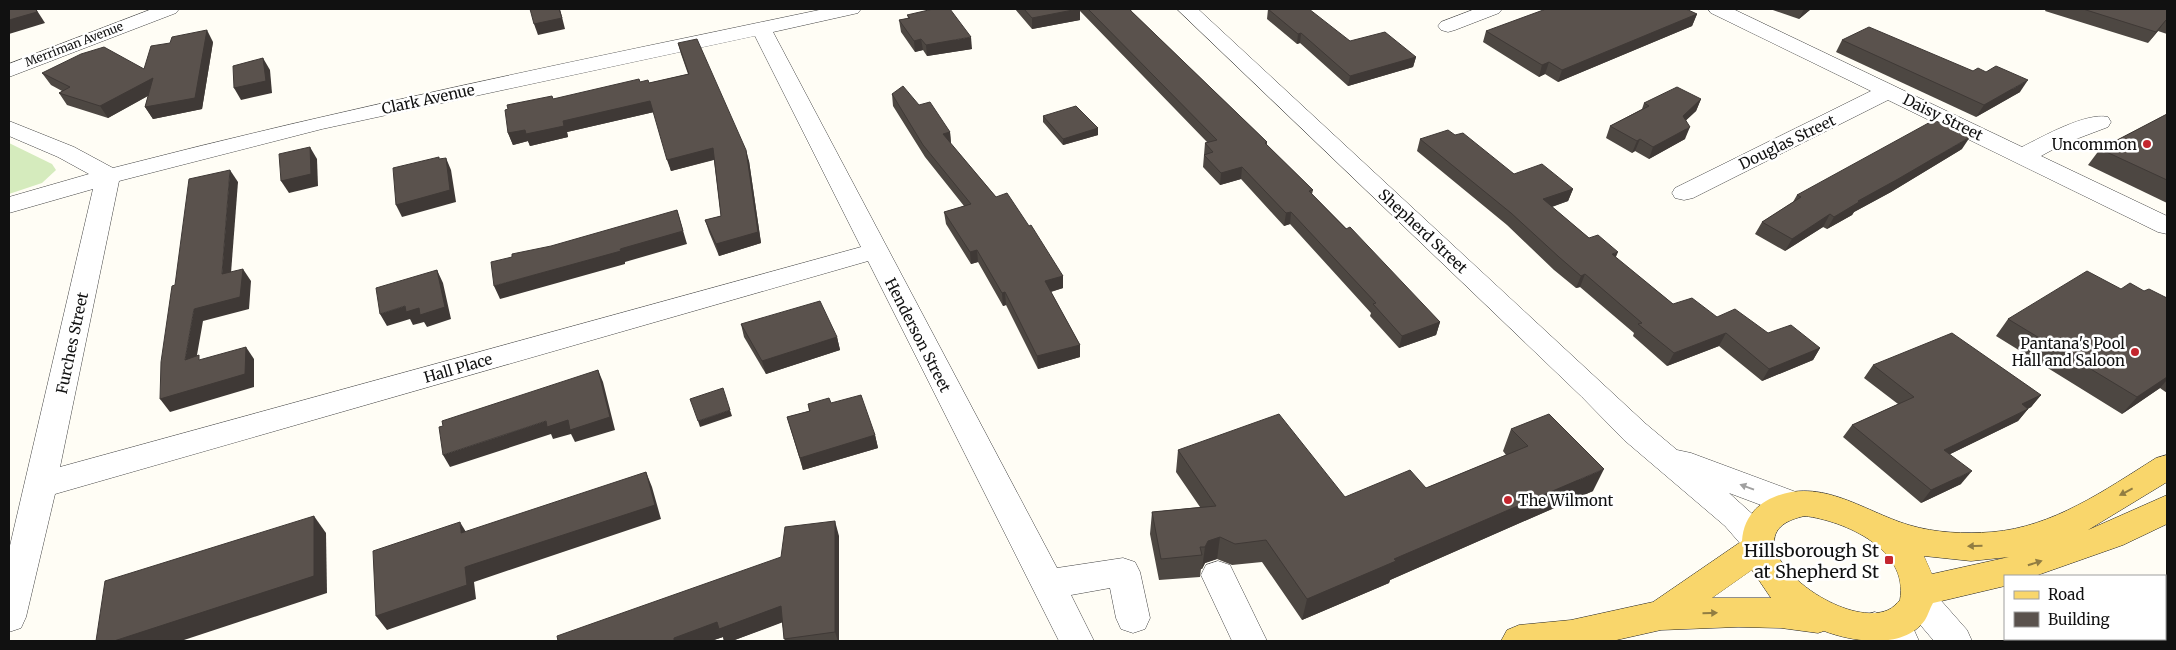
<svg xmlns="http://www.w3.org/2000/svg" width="2176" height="650" font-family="Merriweather,serif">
	<rect width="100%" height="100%" fill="#fffdf5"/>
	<polygon fill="#d5ebbd" points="9,143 52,164 56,170 42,183 9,194"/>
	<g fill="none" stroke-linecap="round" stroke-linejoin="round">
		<defs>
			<g id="minor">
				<polygon points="152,9 179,9 176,13 9,77 9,64"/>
				<path d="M824,9H861L858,13L773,32L1057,568L1123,558L1135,562L1140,572L1150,618L1145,629L1133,633L1121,629L1116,618L1110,588L1071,595L1094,641H1059L868,261L55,494L26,617L21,628L9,632V550L93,189L9,213V197L89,174L58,157L9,136V121L74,147L113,168C348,107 586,59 824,9ZM755,36L861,247L60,467L119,181L322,129Z"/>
				<polygon points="1177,9 1198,9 1646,424 1677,450 1691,453 1804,495 1809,504 1804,513 1793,517 1729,493 1769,529 1773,539 1769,549 1757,552 1745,549 1725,526 1624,440 1582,397"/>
				<polygon points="1475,9 1502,9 1499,13 1455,30 1448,32 1441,30 1438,26 1441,22"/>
				<path d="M1708,9H1733L2022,147C2042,137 2086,112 2108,117L2111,122L2108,127L2063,144L2041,156L2167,216V234L2158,232L1888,100L1693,198L1684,200L1675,198L1672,193L1675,188L1871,91L1711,13Z"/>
				<polygon points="1218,561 1230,565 1267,641 1232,641 1201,575 1206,565"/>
				<polygon points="1918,583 1930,588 1967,630 1972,641 1934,641 1906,608 1901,598 1906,588"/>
				<polygon points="1875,612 1914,630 1919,641 1869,641 1863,638 1858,627 1863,616"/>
			</g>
			<path id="major" d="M2167,455V482L2088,530L2167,495V524L2123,545L2035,576H2005V586L1933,603C1930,608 1928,615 1925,620C1904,650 1853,642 1824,631L1818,633L1781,628L1738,627L1661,630L1612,641H1501L1507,630L1519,625L1571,620L1653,602L1742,541C1743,524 1751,510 1766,501C1817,473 1862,511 1909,525C1936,533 1964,534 1992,532C2053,527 2105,490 2156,458ZM1805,516C1845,521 1909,549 1900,600C1897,603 1893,608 1888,610C1837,632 1718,533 1805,516ZM1924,556L1971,561L2009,557L1932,574ZM1752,570L1771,598H1712Z"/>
		</defs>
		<use href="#minor" stroke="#444" stroke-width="1"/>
		<use href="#major" stroke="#222" stroke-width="1"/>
		<use href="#minor" fill="#fff" fill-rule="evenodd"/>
		<use href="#major" fill="#f9d66b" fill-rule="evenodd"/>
	</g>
	<g fill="#4d4742">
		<polygon points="1015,9 1132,9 1131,11 1267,142 1267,145 1313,190 1312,194 1440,322 1436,335 1399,348 1370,316 1371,313 1290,224 1284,226 1241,179 1220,185 1203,167 1205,143 1207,142 1080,11 1080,20 1032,29"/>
		<polygon points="1268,9 1350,41 1416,57 1413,67 1348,86 1300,43 1297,44 1267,19"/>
		<polygon points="1770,9 1811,9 1799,19"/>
		<polygon points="2046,9 2167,9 2167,34 2158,31 2148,43 2045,11"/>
		<polygon points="1697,14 1692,26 1558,82 1545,74 1539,77 1483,42 1486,31"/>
		<polygon points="907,15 972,49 927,56 923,50 915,52 901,32 899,20 908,18"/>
		<polygon points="1842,40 1973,71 2020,92 1976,117 1836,52"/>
		<polygon points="213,42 202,109 153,119 145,107 148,96 108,118 67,105 59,93 62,91 51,85 42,73 144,69"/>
		<polygon points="678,43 749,161 761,243 719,256 709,232 705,220 721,216 714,160 671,171 654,112 567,132 568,137 530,146 528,141 513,145 508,133 554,99 640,82 649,83 688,74 681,54"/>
		<polygon points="892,94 919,105 950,132 951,144 996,197 1063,276 1063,288 1051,292 1080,345 1080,357 1038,369 1006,305 1003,306 978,262 971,264 946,224 944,212 964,206 925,157 893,106"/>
		<polygon points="1701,99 1696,111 1686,120 1685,139 1649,159 1635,151 1632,153 1606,138 1610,126 1642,109 1644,103"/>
		<polygon points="2167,114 2167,203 2088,165 2100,149"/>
		<polygon points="1043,116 1098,128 1098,135 1063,145 1043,122"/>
		<polygon points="1455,135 1514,174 1573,189 1568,201 1552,207 1589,238 1616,258 1673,304 1768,333 1820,348 1813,360 1762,381 1719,346 1667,366 1633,336 1634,333 1580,287 1576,288 1554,270 1507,225 1417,151 1420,139"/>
		<polygon points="1962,149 1891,192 1854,212 1852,215 1827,229 1823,227 1785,251 1755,234 1762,222 1793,202 1797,195"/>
		<polygon points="2121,289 2144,291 2167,298 2167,393 2160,388 2122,414 1996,336 2008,319"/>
		<polygon points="741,324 837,337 840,350 766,374 744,337"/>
		<polygon points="1873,365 2041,395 2031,407 2028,409 2018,421 1950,454 1961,484 1921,503 1843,437 1852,425 1898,404 1864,378"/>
		<polygon points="831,403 875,435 878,448 803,470 787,417 809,411 808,404"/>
		<polygon points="1511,429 1593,491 1390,580 1389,583 1302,620 1262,562 1232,565 1217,559 1205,563 1202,569 1201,569 1200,577 1159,580 1150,534 1152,512 1200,507 1176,472 1178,450 1345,497 1426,488 1506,455 1503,451"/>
		<polygon points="839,536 839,641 785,641 782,622 732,641 724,641 723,637 711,641 558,641"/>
		<polygon points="2117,639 2165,639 2167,641 2115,641"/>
	</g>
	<g fill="#3f3936">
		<polygon points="36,9 45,23 9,34 9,20"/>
		<polygon points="559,9 560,9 565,29 538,35 534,24"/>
		<polygon points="1080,9 1080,20 1032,29 1032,18"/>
		<polygon points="1804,9 1811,9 1799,19"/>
		<polygon points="1697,14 1692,26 1558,82 1562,70"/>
		<polygon points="2166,20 2158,31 2148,43 2156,32"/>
		<polygon points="207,30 213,42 202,109 153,119 145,107"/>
		<polygon points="1301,33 1300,43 1297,44 1298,34"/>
		<polygon points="971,37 972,49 927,56 926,45"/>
		<polygon points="921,39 923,50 915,52 914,41"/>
		<polygon points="1416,57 1413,67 1348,86 1350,76"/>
		<polygon points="263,58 270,70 272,93 241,100 234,88"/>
		<polygon points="1549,62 1545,74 1539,77 1542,65"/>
		<polygon points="153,78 160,89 108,118 100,106"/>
		<polygon points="2028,80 2020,92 1976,117 1984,105"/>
		<polygon points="1701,99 1696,111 1678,128 1683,116"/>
		<polygon points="650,101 654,112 567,132 568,137 530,146 528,141 513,145 508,133"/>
		<polygon points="1690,127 1685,139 1649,159 1653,147"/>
		<polygon points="1098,128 1098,135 1063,145 1063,139"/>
		<polygon points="950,132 951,144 943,134"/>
		<polygon points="1970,137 1962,149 1891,192 1854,212 1852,215 1827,229 1834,217 1858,201"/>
		<polygon points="1640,139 1635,151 1632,153 1637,141"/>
		<polygon points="310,147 317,159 318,186 289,193 281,181"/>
		<polygon points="713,148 716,159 671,171 667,160"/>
		<polygon points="746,150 749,161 761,243 719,256 716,244"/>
		<polygon points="446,158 451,170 456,202 402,217 396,205"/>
		<polygon points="1242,167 1241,179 1220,185 1221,173"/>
		<polygon points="230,170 238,182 230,286 222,274"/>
		<polygon points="1573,189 1568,201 1539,211 1543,199"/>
		<polygon points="677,210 687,244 625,262 625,264 500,299 494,286 620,249"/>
		<polygon points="1291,212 1290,224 1284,226 1286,213"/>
		<polygon points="1830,214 1823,227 1785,251 1792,239"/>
		<polygon points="977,250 978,262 971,264 970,252"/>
		<polygon points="1618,252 1613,264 1612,254"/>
		<polygon points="243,269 251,281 249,309 203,321 194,372 185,360 194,309"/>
		<polygon points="437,270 443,283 451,319 427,327 424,322 413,325 410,319 387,326 380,314 405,306"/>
		<polygon points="1585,274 1580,287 1576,288 1581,276"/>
		<polygon points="1063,276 1063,288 1046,293 1045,281"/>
		<polygon points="1005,292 1006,305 1003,306 1002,293"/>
		<polygon points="1440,322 1436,335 1399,348 1402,336"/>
		<polygon points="1726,333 1719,346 1667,366 1674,353"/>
		<polygon points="837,337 840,350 766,374 762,361"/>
		<polygon points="1080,345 1080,357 1038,369 1037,356"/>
		<polygon points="246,347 254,359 254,387 170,412 160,399"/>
		<polygon points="1820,348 1813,360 1762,381 1769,369"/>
		<polygon points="598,370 603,382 615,430 575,442 571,434 553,439 551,434 450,467 443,455 546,421"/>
		<polygon points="2167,377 2167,380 2160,388 2122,414 2137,397"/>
		<polygon points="2041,395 2031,407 2011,417 2022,404"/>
		<polygon points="2028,409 2018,421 1934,462 1944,450"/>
		<polygon points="730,410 732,416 700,427 698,421"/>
		<polygon points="875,435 878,448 803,470 800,458"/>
		<polygon points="1604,469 1593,491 1390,580 1389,583 1302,620 1307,599 1394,559"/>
		<polygon points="1972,471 1961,484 1921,503 1931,490"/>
		<polygon points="646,472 652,487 661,519 474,582 476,599 387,630 376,616 465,567"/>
		<polygon points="314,516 326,533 327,593 181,641 114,641"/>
		<polygon points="835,521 839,536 839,641 838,641 835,632"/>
		<polygon points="460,522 469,537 461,533"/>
		<polygon points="1220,537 1217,559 1205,563 1202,569 1205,547 1208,541"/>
		<polygon points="781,606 786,621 732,641 724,641 723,637 711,641 674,641 674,638 717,622"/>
	</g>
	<g fill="#5a524d" stroke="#3f3936">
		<polygon points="9,9 36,9 37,12 9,20"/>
		<polygon points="530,9 559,9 562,18 534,24"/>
		<polygon points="933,9 950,9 971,37 926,45 921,39 914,41 899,20 910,18 907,15"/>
		<polygon points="1024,9 1078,9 1032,18"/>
		<polygon points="1088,9 1129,9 1267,142 1265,143 1313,190 1309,191 1346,229 1350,227 1440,322 1402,336 1373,304 1376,303 1291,212 1286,213 1242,167 1221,173 1204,155 1213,152 1205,143 1217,140"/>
		<polygon points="1268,9 1309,9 1350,41 1385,32 1416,57 1350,76 1301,33 1298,34"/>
		<polygon points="1546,9 1686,9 1697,14 1562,70 1549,62 1542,65 1486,31"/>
		<polygon points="2083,9 2167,9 2167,20 2166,20 2156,32"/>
		<polygon points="1869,27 1973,71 1978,68 1986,72 1996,66 2028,80 1984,105 1842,40"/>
		<polygon points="207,30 195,98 145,107 153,78 100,106 59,93 70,87 42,73 81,54 104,47 144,69 151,46 170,43 172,37"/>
		<polygon points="697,39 746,150 758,232 716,244 705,220 721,216 713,148 667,160 650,101 563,121 564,126 526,134 525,130 508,133 505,110 508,109 507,105 552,96 553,99 639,79 640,82 648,80 649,83 689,74 678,43"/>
		<polygon points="263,58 266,81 234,88 233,66"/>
		<polygon points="903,86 919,105 930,102 950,132 943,134 996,197 1007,193 1029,226 1031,225 1063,276 1045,281 1080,345 1037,356 1005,292 1002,293 977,250 970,252 944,212 971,204 923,145 892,94"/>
		<polygon points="1677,87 1701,99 1683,116 1690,127 1653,147 1640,139 1637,141 1610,126 1649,106 1644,103"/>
		<polygon points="1076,106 1098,128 1063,139 1043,116"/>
		<polygon points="2167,114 2167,180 2100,149"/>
		<polygon points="1934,120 1970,137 1898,179 1858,201 1859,202 1834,217 1830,214 1792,239 1762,222 1801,197 1797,195"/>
		<polygon points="1448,130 1455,135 1463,133 1514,174 1542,164 1573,189 1543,199 1589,238 1598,235 1618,252 1612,254 1673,304 1692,298 1717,317 1735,309 1768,333 1791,325 1820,348 1769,369 1726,333 1674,353 1638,324 1642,323 1585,274 1581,276 1559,257 1511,213 1420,139"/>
		<polygon points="310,147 311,174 281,181 279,154"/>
		<polygon points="439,157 439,159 446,158 450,190 396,205 393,168"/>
		<polygon points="230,170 222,274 243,269 240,297 194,309 185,360 199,355 199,360 246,347 245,374 160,399 161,362 172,286 175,285 189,179"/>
		<polygon points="677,210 683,231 620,249 621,251 494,286 491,262 512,257 512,254 551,246"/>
		<polygon points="437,270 445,307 420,315 419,308 406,312 405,306 380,314 376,288"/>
		<polygon points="2087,271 2121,289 2130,283 2144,291 2149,289 2167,298 2167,377 2137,397 2008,319"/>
		<polygon points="820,301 837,337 762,361 741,324"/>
		<polygon points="1952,333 2041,395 2022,404 2028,409 1944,450 1972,471 1931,490 1852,425 1914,397 1873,365"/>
		<polygon points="598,370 610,417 570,430 568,420 547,427 546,421 443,455 439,427 443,426 442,421"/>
		<polygon points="723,388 730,410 698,421 690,399"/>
		<polygon points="861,395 875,435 800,458 787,417 810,411 808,404 829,398 831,403"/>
		<polygon points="1279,414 1345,497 1410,470 1426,488 1528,446 1511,429 1549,414 1604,469 1394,559 1396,561 1307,599 1266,540 1235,544 1220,537 1208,541 1205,547 1200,547 1202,555 1161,559 1152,512 1216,506 1178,450"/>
		<polygon points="646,472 655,505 465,567 467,585 376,616 373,551 460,522 461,533"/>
		<polygon points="314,516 314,576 114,641 96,641 105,581"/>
		<polygon points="835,521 835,632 784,639 781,606 719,629 717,622 674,638 674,641 558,641 557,636 781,557 785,527"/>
		<polygon points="2167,605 2167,641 2163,641 2160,639 2165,639 2165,606"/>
	</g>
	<defs><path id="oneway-solid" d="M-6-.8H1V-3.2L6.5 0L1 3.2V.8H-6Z" transform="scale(1.25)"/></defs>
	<use fill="#a0a0a0" href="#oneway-solid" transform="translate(1747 487) rotate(-160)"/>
	<g fill="#917d42">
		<use href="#oneway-solid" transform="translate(2126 492) rotate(152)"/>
		<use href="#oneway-solid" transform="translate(1975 546) rotate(178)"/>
		<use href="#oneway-solid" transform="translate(2035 563) rotate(-18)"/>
		<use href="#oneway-solid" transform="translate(1710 613) rotate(-2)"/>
	</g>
	<g fill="#c4262e" stroke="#fff" stroke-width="2">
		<circle cx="2147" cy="144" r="5"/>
		<circle cx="2135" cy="352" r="5"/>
		<circle cx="1508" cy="500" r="5"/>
		<rect x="1884" y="555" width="10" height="10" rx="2.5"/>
	</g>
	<g text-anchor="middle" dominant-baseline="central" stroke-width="5" stroke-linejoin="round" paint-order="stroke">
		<g font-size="12" fill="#111" stroke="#fff">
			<text transform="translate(74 44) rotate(-21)">Merriman Avenue</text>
		</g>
		<g font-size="15" fill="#111" stroke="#fff">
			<text transform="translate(428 99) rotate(-12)">Clark Avenue</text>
			<text transform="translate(1943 117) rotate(26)">Daisy Street</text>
			<text transform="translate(1787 142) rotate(-26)">Douglas Street</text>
			<text transform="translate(1423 231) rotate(43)">Shepherd Street</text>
			<text transform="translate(918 335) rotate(63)">Henderson Street</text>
			<text transform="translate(72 343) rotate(-78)">Furches Street</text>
			<text transform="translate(458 368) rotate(-16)">Hall Place</text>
		</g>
		<g font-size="15" fill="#111" stroke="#fff" text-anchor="end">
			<text x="2137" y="144">Uncommon</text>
			<text x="2125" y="343">Pantana's Pool<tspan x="2125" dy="17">Hall and Saloon</tspan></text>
			<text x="1518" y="500" text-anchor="start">The Wilmont</text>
		</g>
		<g font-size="18" fill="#111" stroke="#fff" text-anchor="end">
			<text x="1879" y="550">Hillsborough St<tspan x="1879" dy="21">at Shepherd St</tspan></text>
		</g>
	</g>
	<rect width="2176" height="650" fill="none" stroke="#111111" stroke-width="20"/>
	<rect x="2004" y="575" width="162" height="65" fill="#ffffff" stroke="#a0a0a0"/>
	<rect x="2014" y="591" width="25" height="8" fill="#f9d66b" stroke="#a0a0a0"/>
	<text x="2048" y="600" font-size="15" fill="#111111">Road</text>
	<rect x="2014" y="612" width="25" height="15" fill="#5a524d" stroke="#a0a0a0"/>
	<text x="2048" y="625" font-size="15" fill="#111111">Building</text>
</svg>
